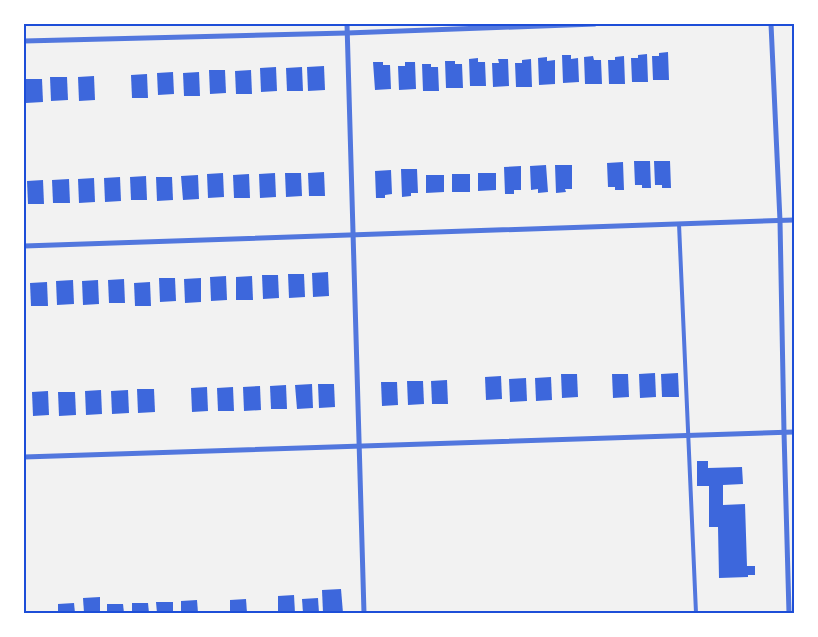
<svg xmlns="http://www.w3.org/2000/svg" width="818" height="637" font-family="Poppins,sans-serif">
	<rect width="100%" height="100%" fill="#f2f2f2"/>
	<g fill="#3d67dc">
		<polygon points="668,52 669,80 653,80 652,56 659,56 659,53"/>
		<polygon points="647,54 648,82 632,82 631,58 638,58 638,55"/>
		<polygon points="562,55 571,55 571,59 578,58 579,82 563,83"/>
		<polygon points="593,56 594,60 601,60 602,84 585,84 584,57"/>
		<polygon points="624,56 625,84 609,84 608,60 615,60 615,57"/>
		<polygon points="547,57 547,61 555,60 555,84 539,85 538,58"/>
		<polygon points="478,58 478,62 485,62 486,86 470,86 469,59"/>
		<polygon points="498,59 508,59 509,86 493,87 492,63 499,63"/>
		<polygon points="531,59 532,87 516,87 515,63 522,63 522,60"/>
		<polygon points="445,61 455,61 455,64 462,64 463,88 446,88"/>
		<polygon points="373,62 383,62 383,65 390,65 391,89 375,90"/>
		<polygon points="405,62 415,62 416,89 399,90 398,66 405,66"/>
		<polygon points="422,64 431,64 431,67 438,67 439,91 423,91"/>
		<polygon points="324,66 325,90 308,91 307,67"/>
		<polygon points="276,67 277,91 261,92 260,68"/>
		<polygon points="302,67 303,91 287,91 286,68"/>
		<polygon points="209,70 225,70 226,93 210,94"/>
		<polygon points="251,70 252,94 236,94 235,71"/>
		<polygon points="173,72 174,94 158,95 157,73"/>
		<polygon points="199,72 200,96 184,96 183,73"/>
		<polygon points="147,74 148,98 132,98 131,75"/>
		<polygon points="94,76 95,100 79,101 78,77"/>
		<polygon points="50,77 67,77 68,100 51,101"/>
		<polygon points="25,79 42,79 43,102 26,103"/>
		<polygon points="634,161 650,161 651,188 642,188 642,185 635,185"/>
		<polygon points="654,161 670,161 671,188 662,188 662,185 655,185"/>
		<polygon points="623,162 624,190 615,190 615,187 608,187 607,163"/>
		<polygon points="546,165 548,192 538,193 538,189 531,190 530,166"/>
		<polygon points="555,165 572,165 572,189 565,189 566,192 556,193"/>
		<polygon points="521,166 521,190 514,190 514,194 505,194 504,167"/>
		<polygon points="401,169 417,169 418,193 411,193 411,196 402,197"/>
		<polygon points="391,170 392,194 385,195 385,198 376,198 375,171"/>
		<polygon points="324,172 325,196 309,196 308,173"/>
		<polygon points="223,173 224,197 208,198 207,174"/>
		<polygon points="275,173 276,197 260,198 259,174"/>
		<polygon points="285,173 301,173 302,196 286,197"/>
		<polygon points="478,173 496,173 496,190 478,191"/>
		<polygon points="249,174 250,198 234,198 233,175"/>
		<rect x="452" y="174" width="18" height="18"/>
		<polygon points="198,175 199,199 183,200 181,176"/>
		<polygon points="426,175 444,175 444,192 426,193"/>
		<polygon points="146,176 147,200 131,200 130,177"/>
		<polygon points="120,177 121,201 105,202 104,178"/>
		<polygon points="156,177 172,177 173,200 157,201"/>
		<polygon points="94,178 95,202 79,203 78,179"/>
		<polygon points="69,179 70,203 53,203 52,180"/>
		<polygon points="43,180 44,204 28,204 27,181"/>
		<polygon points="328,272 329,296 313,297 312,273"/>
		<polygon points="288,274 304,274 305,297 289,298"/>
		<polygon points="262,275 278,275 279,298 263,299"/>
		<polygon points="226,276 227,300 211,301 210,277"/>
		<polygon points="252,276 253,300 236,300 236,277"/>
		<polygon points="159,278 175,278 176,301 160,302"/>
		<polygon points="201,278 201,302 185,303 184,279"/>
		<polygon points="124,279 125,303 109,303 108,280"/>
		<polygon points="73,280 74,304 57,305 56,281"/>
		<polygon points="98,280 99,304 83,305 82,281"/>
		<polygon points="47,282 48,306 31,306 30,283"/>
		<polygon points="150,282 151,306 135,306 134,283"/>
		<polygon points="655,373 656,397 640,398 639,374"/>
		<polygon points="678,373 679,397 662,397 661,374"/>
		<polygon points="561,374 577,374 578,397 562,398"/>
		<polygon points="612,374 628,374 629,397 613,398"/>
		<polygon points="501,376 502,399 486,400 485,377"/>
		<polygon points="551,377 552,400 536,401 535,378"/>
		<polygon points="526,378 527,401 510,402 509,379"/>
		<polygon points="447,380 448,404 432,404 431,381"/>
		<polygon points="407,381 423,381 424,404 408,405"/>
		<polygon points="381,382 397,382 398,405 382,406"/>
		<polygon points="312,384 313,408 297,409 295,385"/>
		<polygon points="318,384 334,384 335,407 319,408"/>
		<polygon points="286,385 287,409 271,409 270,386"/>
		<polygon points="260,386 261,410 244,411 243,387"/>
		<polygon points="207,387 208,411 192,412 191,388"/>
		<polygon points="233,387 234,411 218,411 217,388"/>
		<polygon points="137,389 154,389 155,412 138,413"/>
		<polygon points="101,390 102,414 86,415 85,391"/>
		<polygon points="128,390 129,413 112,414 111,391"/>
		<polygon points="48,391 49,415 33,416 32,392"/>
		<polygon points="58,392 75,392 76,415 59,416"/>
		<polygon points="697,461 708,461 708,468 742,467 743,484 723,485 723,505 745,504 747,566 755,566 755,575 748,575 748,577 719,578 718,527 709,527 709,486 697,486"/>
		<polygon points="341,589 343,613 323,613 322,590"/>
		<polygon points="294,595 295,613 278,613 278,596"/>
		<polygon points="100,597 100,613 84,613 83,598"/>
		<polygon points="318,598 319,613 303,613 302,599"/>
		<polygon points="246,599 247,613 230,613 230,600"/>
		<polygon points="197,600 198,613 181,613 181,601"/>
		<polygon points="156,602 173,602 173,613 157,613"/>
		<polygon points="74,603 75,613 58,613 58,604"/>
		<polygon points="132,603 148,603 149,613 132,613"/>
		<polygon points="107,604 123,604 124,613 107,613"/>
	</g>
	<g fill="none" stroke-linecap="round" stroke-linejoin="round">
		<polyline stroke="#5277de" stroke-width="4" points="679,224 696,613"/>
		<g stroke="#5277de" stroke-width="5">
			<polyline points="347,24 364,613"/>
			<polyline points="771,24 780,221 784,432 789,613"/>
			<polyline points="24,41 347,33 595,24"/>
			<polyline points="24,246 794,220"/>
			<polyline points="24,457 794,432"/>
		</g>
	</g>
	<rect width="818" height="637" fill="none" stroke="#ffffff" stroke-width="50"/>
	<rect x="25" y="25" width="768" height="587" fill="none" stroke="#1d4ed8" stroke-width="2"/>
</svg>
